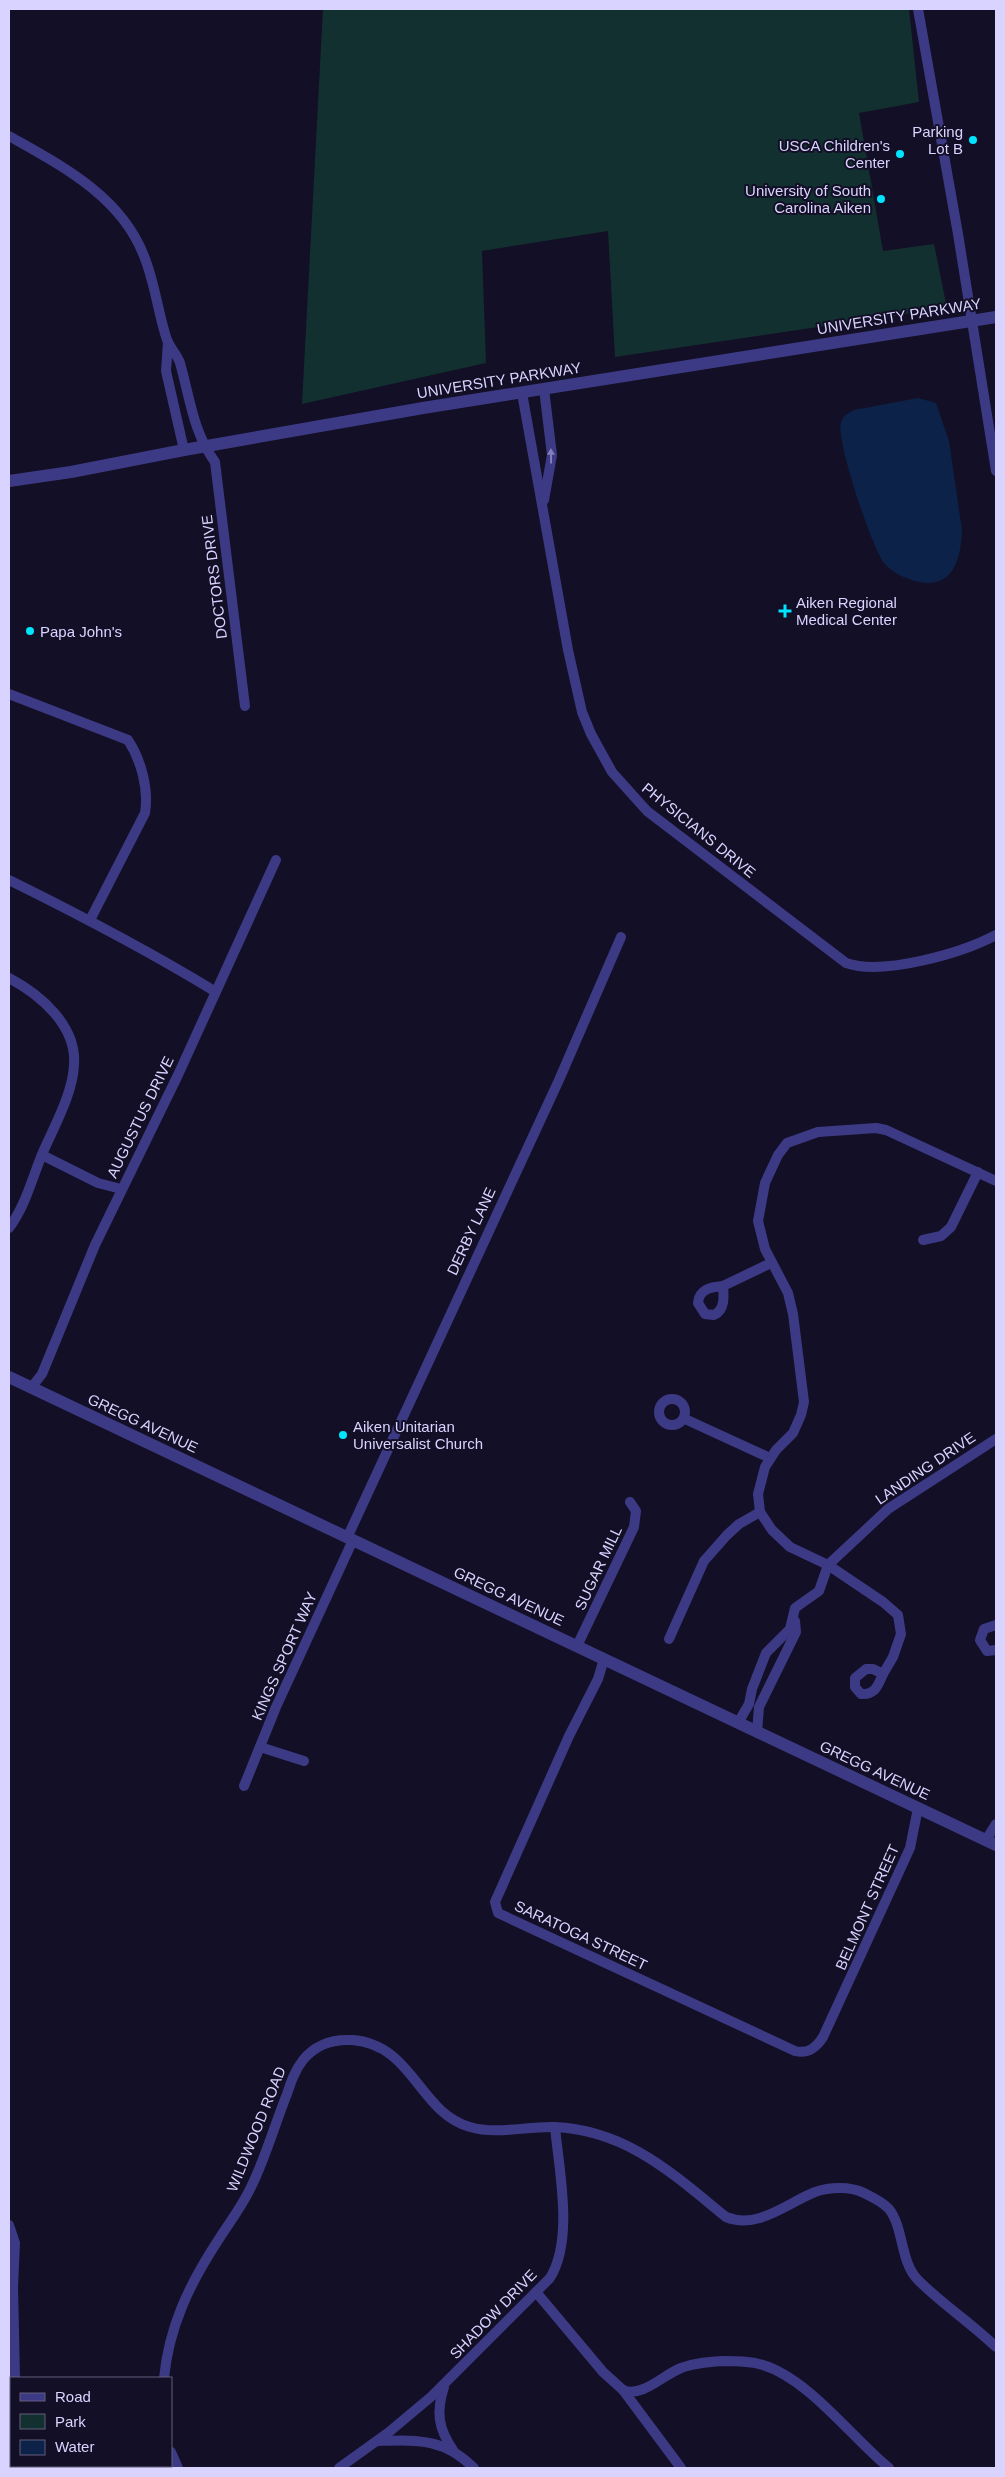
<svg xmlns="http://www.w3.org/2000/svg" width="1005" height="2477" font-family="Arial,sans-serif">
	<rect width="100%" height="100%" fill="#130f26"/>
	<polygon fill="#12302f" points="323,9 909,9 919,102 859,113 883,251 934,244 947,308 615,357 608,231 482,251 486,363 302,404"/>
	<path fill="#0c2248" d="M918,398L936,403L949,441L962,530C961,564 950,594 909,579C902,577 889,570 884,563C872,548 835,438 841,422C843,416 848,413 854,410Z"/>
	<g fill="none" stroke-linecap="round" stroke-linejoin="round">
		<g stroke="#3d3a85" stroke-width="10">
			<polyline points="918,9 958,234 996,471"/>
			<path d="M9,136C62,166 121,196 144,256C155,283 158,313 167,340C170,348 177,354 180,363C190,398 193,432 215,462L245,706"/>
			<polyline points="168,342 166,371 184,450"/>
			<path d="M522,393L568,650L582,712L591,734L612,772L647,811L846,963C883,976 962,953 996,935"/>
			<polyline points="544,500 552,455 544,389"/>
			<path d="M9,694L128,740C141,760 149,789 145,813L90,920"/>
			<path d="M9,880C80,915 149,951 216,992"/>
			<path d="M9,978C41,995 77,1026 74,1065C73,1093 54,1127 43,1152C32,1178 26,1205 9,1228"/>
			<polyline points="42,1155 98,1183 121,1189"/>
			<polyline points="923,1240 941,1236 951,1227 978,1172"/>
			<path d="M723,1286C724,1297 725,1310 714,1315L705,1314L698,1303C699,1289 711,1287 723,1286Z"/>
			<polyline points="723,1286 771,1263"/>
			<polyline points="31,1388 42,1374 95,1245 178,1075 276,860"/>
			<circle cx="672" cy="1412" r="13"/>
			<polyline points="685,1419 770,1458"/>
			<polyline points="347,1538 559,1080 621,937"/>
			<polyline points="996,1625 984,1629 980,1640 987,1651 996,1650"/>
			<polyline points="669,1639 704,1561 727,1535 739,1524 760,1512"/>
			<polyline points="577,1646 634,1527 636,1511 630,1502"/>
			<path d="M604,1659L598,1679L569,1736L495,1902L498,1913L795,2051C808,2054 816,2048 823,2037L910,1848L918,1808"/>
			<path d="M866,1669H873L883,1674C878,1686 875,1695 861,1694L855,1687V1678Z"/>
			<polyline points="883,1674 893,1657 901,1634 898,1615 883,1602 828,1565 790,1547 772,1530 760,1512 758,1494 765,1467 776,1450 793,1433 801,1415 804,1402 793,1314 788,1293 765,1249 758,1221 765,1183 778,1155 787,1143 818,1132 876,1128 886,1130 996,1181"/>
			<polyline points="738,1723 749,1704 752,1689 766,1653 790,1629 795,1608 819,1591 828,1565 888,1509 996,1439"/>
			<polyline points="757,1732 759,1707 796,1632 795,1621"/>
			<polyline points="260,1747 304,1761"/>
			<polyline points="244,1786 276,1707 353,1540"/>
			<polyline points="986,1840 996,1824"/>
			<polyline points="9,2225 15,2243 13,2287 15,2378"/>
			<polyline points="536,2292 603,2372 623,2390 681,2468"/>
			<path d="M164,2378C169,2327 189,2285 217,2242C229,2223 243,2205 252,2185C266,2156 275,2124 287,2094C291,2082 295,2070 303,2060C315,2045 333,2039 352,2040C413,2044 419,2113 470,2127C497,2135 527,2126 554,2127C627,2130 673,2174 726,2217C758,2230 787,2203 815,2192C829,2187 850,2186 864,2193C872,2197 883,2202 889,2209C904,2228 900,2262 918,2280C942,2304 971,2323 996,2347"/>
			<path d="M444,2387C436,2412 438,2428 453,2450"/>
			<path d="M623,2390C642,2398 663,2375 681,2368C694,2363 708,2362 722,2361C736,2361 750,2361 763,2365C809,2379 852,2438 889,2468"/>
			<path d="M378,2441C418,2440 444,2438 474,2468"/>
			<polyline points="171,2452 178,2468"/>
			<polyline points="9,2464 11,2438"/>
			<path d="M339,2468L389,2432L432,2396L550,2278C574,2239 559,2171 555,2127"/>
		</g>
		<g stroke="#3d3a85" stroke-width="12">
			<polyline points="9,481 71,472 184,450 423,408 996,317"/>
			<polyline points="9,1377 996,1845"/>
		</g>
	</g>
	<defs><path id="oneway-solid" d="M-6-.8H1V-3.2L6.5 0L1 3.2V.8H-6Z" transform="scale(1.25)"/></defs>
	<use fill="#837fbc" href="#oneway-solid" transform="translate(551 456) rotate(-91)"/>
	<g fill="#00e5ff" stroke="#130f26" stroke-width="2">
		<circle cx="973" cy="140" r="5"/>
		<circle cx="900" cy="154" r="5"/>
		<circle cx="881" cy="199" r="5"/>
		<path d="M782.5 603.5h5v5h5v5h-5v5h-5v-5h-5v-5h5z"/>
		<circle cx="30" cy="631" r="5"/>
		<circle cx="343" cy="1435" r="5"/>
	</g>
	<g text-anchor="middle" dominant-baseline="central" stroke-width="4" stroke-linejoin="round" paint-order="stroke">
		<g font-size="15" fill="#d9d4ff" stroke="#130f26" text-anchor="end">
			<text x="963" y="131">Parking<tspan x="963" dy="17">Lot B</tspan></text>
			<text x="890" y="145">USCA Children's<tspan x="890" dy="17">Center</tspan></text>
			<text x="871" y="190">University of South<tspan x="871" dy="17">Carolina Aiken</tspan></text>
			<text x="796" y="602" text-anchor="start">Aiken Regional<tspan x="796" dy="17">Medical Center</tspan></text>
			<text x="40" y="631" text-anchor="start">Papa John's</text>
			<text x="353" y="1426" text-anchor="start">Aiken Unitarian<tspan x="353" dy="17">Universalist Church</tspan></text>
		</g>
		<g font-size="15" fill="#d9d4ff" stroke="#130f26">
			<text transform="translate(899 316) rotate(-9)">UNIVERSITY PARKWAY</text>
			<text transform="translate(499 380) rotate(-9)">UNIVERSITY PARKWAY</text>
			<text transform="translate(214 577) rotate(-97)">DOCTORS DRIVE</text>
			<text transform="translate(699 830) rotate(39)">PHYSICIANS DRIVE</text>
			<text transform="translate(140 1117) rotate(-64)">AUGUSTUS DRIVE</text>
			<text transform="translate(471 1231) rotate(-65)">DERBY LANE</text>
			<text transform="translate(143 1423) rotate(25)">GREGG AVENUE</text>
			<text transform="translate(925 1468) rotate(-34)">LANDING DRIVE</text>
			<text transform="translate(598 1568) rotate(-65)">SUGAR MILL</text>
			<text transform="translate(509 1596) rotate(25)">GREGG AVENUE</text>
			<text transform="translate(284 1656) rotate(-66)">KINGS SPORT WAY</text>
			<text transform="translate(875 1770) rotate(25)">GREGG AVENUE</text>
			<text transform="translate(867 1907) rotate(-66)">BELMONT STREET</text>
			<text transform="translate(581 1935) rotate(25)">SARATOGA STREET</text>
			<text transform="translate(256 2129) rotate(-68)">WILDWOOD ROAD</text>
			<text transform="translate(493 2314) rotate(-46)">SHADOW DRIVE</text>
		</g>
	</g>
	<rect width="1005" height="2477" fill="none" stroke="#d9d4ff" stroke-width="20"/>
	<rect x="10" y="2377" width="162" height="90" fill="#130f26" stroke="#625e7d"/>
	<rect x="20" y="2393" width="25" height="8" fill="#3d3a85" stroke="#625e7d"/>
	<text x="55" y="2402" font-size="15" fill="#d9d4ff">Road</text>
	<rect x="20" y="2414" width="25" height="15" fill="#12302f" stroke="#625e7d"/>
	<text x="55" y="2427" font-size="15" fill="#d9d4ff">Park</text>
	<rect x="20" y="2440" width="25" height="15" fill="#0c2248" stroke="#625e7d"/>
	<text x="55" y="2452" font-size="15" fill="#d9d4ff">Water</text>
</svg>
